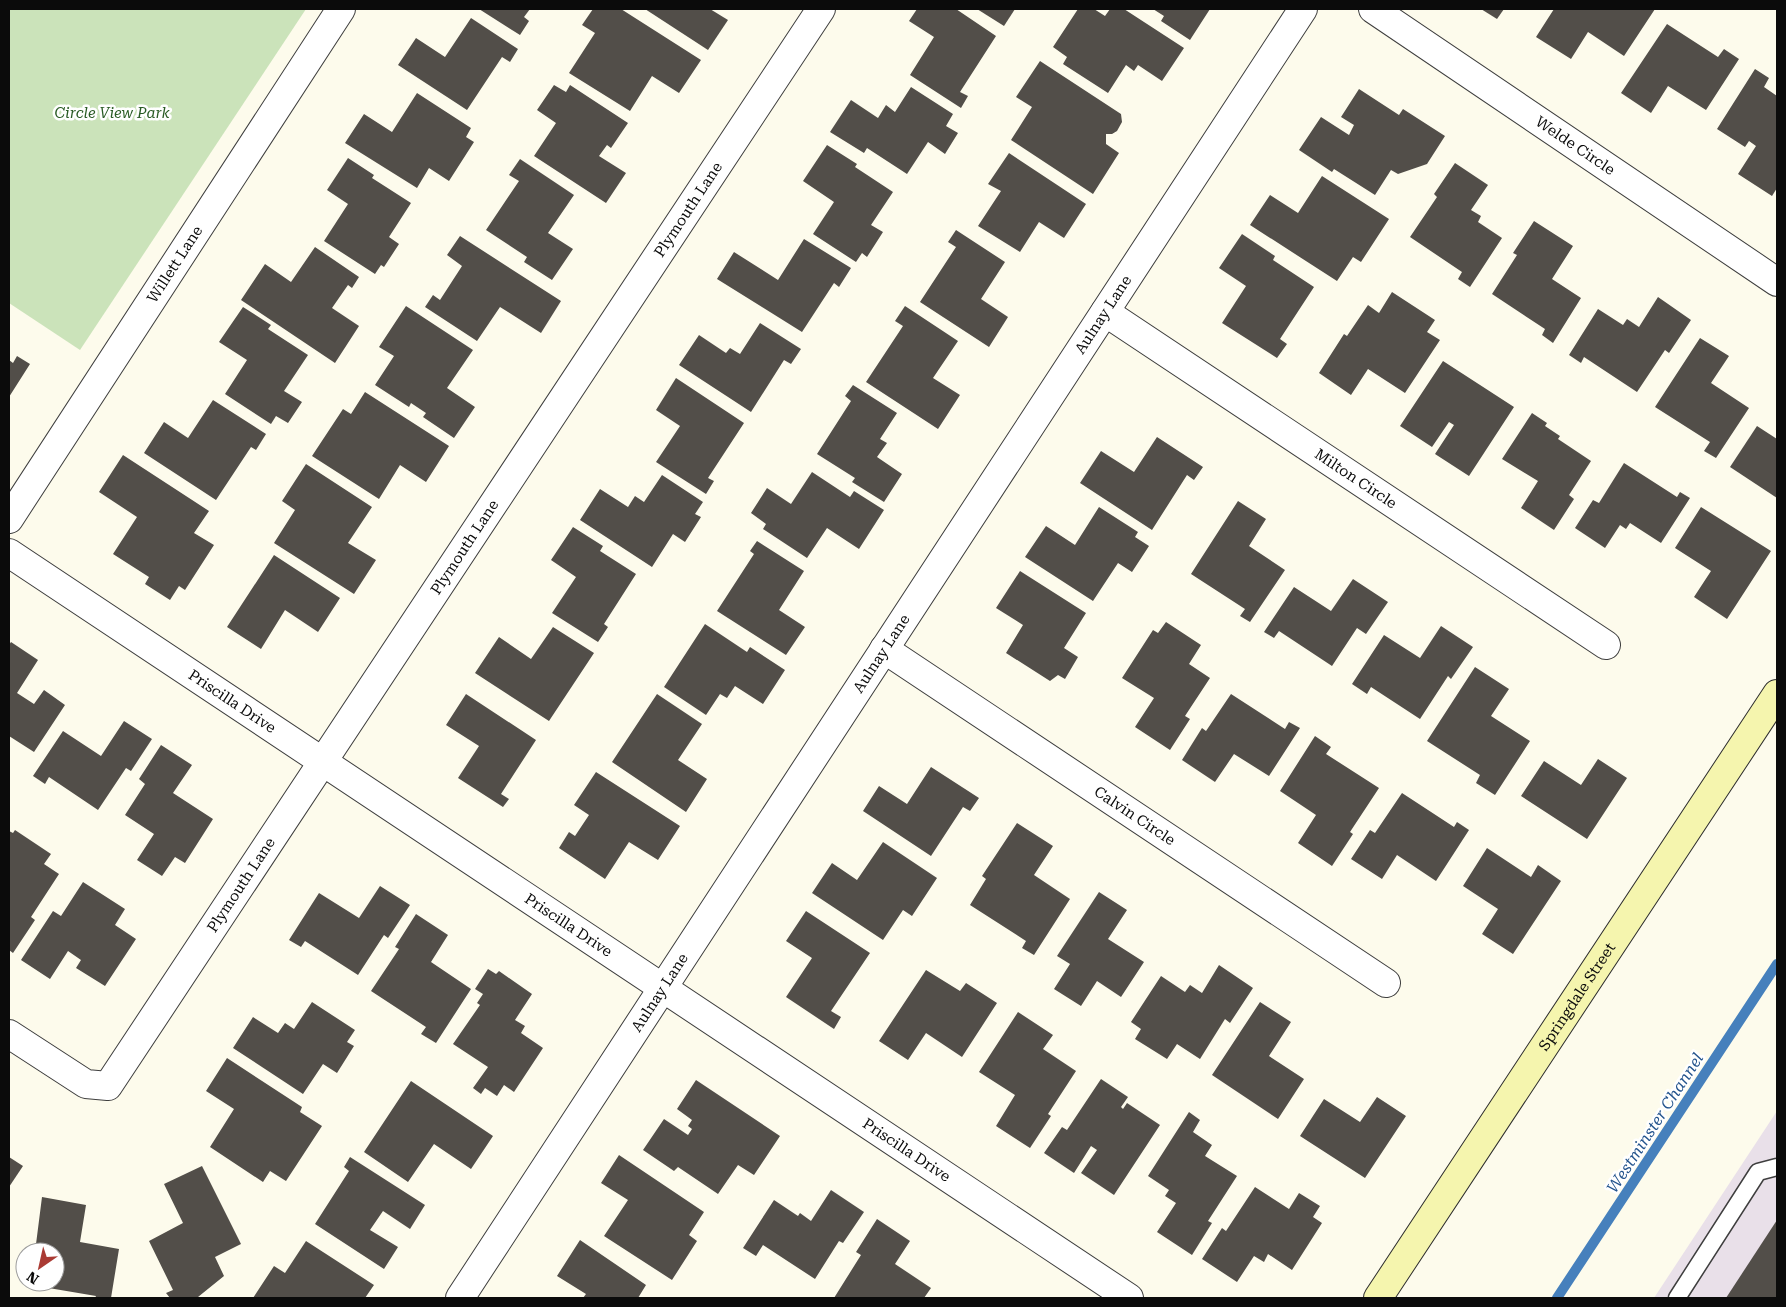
<svg xmlns="http://www.w3.org/2000/svg" width="1786" height="1307" font-family="'Roboto Serif',serif">
	<rect width="100%" height="100%" fill="#fdfbec"/>
	<polygon fill="#e9e0e9" points="1777,1111 1777,1298 1654,1298"/>
	<polygon fill="#cbe3ba" points="9,9 306,9 80,350 9,303"/>
	<g fill="none" stroke-linecap="round" stroke-linejoin="round">
		<polyline stroke="#4680bc" stroke-width="10" points="1557,1298 1777,964"/>
	</g>
	<g fill="#524e49">
		<polygon points="479,9 530,9 524,17 529,21 520,35"/>
		<polygon points="593,9 621,9 701,60 679,93 652,76 630,111 569,73 595,33 582,25"/>
		<polygon points="645,9 710,9 728,20 708,50"/>
		<polygon points="917,9 956,9 996,36 960,92 968,96 961,108 910,75 934,37 909,21"/>
		<polygon points="977,9 1015,9 1004,26"/>
		<polygon points="1078,9 1094,9 1105,16 1110,9 1124,9 1184,48 1162,81 1138,65 1134,71 1126,65 1108,93 1063,64 1067,57 1053,47"/>
		<polygon points="1153,9 1210,9 1190,40 1161,21 1164,16"/>
		<polygon points="1481,9 1504,9 1497,19"/>
		<polygon points="1554,9 1655,9 1624,56 1588,32 1571,59 1536,37"/>
		<polygon points="471,18 518,49 510,62 502,57 467,110 398,65 416,38 445,57"/>
		<polygon points="1667,24 1718,57 1724,49 1739,59 1706,110 1668,86 1651,113 1621,93"/>
		<polygon points="1040,61 1121,114 1122,122 1117,131 1112,134 1106,134 1106,144 1119,153 1093,194 1011,140 1032,107 1016,97"/>
		<polygon points="1755,69 1769,78 1764,87 1777,96 1777,188 1772,196 1738,174 1756,146 1749,141 1745,147 1717,129"/>
		<polygon points="554,85 566,92 570,85 628,123 611,148 607,145 599,156 626,173 606,203 534,156 556,123 537,110"/>
		<polygon points="911,87 953,114 946,126 958,133 945,154 928,142 907,174 867,148 864,153 830,132 851,100 878,118 886,105 895,112"/>
		<polygon points="1359,89 1399,115 1403,109 1445,136 1427,164 1398,174 1391,170 1375,195 1334,169 1332,172 1299,150 1321,117 1349,135 1354,125 1341,117"/>
		<polygon points="417,93 471,128 466,137 474,142 449,181 429,168 417,188 345,143 364,114 392,132"/>
		<polygon points="827,145 857,164 855,167 893,192 871,225 883,232 867,257 862,253 856,262 813,234 834,202 803,181"/>
		<polygon points="1009,153 1086,204 1064,238 1039,222 1020,252 978,226 1001,191 988,184"/>
		<polygon points="348,158 374,175 372,178 411,203 389,237 399,244 384,267 381,265 375,274 324,241 348,204 327,190"/>
		<polygon points="520,159 574,195 548,233 573,249 552,280 524,262 527,257 486,230 519,181 509,175"/>
		<polygon points="1455,163 1488,185 1471,210 1481,216 1478,222 1502,238 1470,287 1458,279 1462,272 1410,237 1437,197 1434,194"/>
		<polygon points="1322,176 1389,219 1361,262 1353,257 1337,281 1250,225 1270,195 1298,213"/>
		<polygon points="1534,221 1573,246 1552,279 1581,298 1553,343 1542,335 1545,329 1492,294 1517,255 1513,253"/>
		<polygon points="956,230 1005,262 981,299 1008,317 989,347 920,302 956,247 948,242"/>
		<polygon points="1242,234 1275,256 1273,260 1314,287 1280,339 1287,344 1277,358 1222,323 1246,286 1219,268"/>
		<polygon points="460,236 561,301 541,333 500,307 477,341 425,307 433,295 440,300 462,266 447,255"/>
		<polygon points="804,239 851,268 839,287 834,283 802,332 717,279 734,252 778,280"/>
		<polygon points="315,247 359,277 352,288 348,285 332,308 359,326 335,363 241,300 265,264 291,282"/>
		<polygon points="1392,292 1435,320 1427,332 1440,340 1405,393 1368,369 1351,395 1319,373 1344,334 1347,336 1368,305 1379,313"/>
		<polygon points="1658,297 1691,320 1669,353 1665,350 1637,392 1584,357 1581,363 1569,355 1598,309 1623,325 1627,319 1639,327"/>
		<polygon points="406,306 473,350 447,388 475,407 454,438 423,417 426,413 411,403 409,407 375,385 394,356 379,347"/>
		<polygon points="905,306 958,341 933,378 960,395 938,429 866,382 903,326 895,321"/>
		<polygon points="243,307 271,325 268,329 308,355 284,391 302,402 288,423 276,416 271,424 225,394 247,360 219,342"/>
		<polygon points="760,323 801,349 791,364 784,360 751,412 679,365 699,335 726,353 730,348 740,354"/>
		<polygon points="1700,338 1729,356 1711,383 1749,408 1716,458 1704,451 1710,442 1655,407"/>
		<polygon points="17,356 30,364 9,397 9,360 13,363"/>
		<polygon points="1443,361 1514,407 1469,476 1435,454 1454,425 1449,422 1432,447 1400,426"/>
		<polygon points="676,378 744,423 708,478 714,481 706,494 656,462 680,426 656,410"/>
		<polygon points="853,385 897,413 880,439 887,443 877,457 902,474 884,502 852,482 855,478 817,454 851,401 845,396"/>
		<polygon points="365,392 449,446 426,482 400,465 379,499 312,456 343,409 351,414"/>
		<polygon points="213,400 266,434 256,450 251,447 216,500 144,453 164,422 188,438"/>
		<polygon points="1532,413 1547,423 1545,426 1560,436 1558,439 1591,461 1569,495 1574,499 1554,530 1521,508 1538,481 1502,459"/>
		<polygon points="1757,426 1777,439 1777,498 1730,467"/>
		<polygon points="1157,437 1203,467 1194,480 1187,475 1152,530 1080,483 1101,451 1134,472"/>
		<polygon points="123,455 209,511 194,533 214,545 185,590 179,586 170,600 145,584 149,577 113,554 137,517 99,492"/>
		<polygon points="1624,463 1677,497 1680,492 1690,498 1661,543 1630,523 1626,529 1620,525 1605,548 1575,528 1593,500 1599,503"/>
		<polygon points="306,464 372,507 348,543 376,560 354,594 274,543 295,510 282,501"/>
		<polygon points="812,472 850,497 854,491 884,510 859,549 827,528 807,558 763,529 766,524 751,513 767,488 791,504"/>
		<polygon points="662,475 703,502 695,514 701,517 685,542 673,534 652,567 580,520 600,489 628,507 635,496 644,502"/>
		<polygon points="1238,501 1266,519 1249,546 1285,570 1250,622 1240,616 1245,609 1191,574"/>
		<polygon points="1099,507 1138,532 1135,537 1149,546 1132,572 1118,563 1093,601 1025,557 1046,526 1075,545"/>
		<polygon points="1701,507 1771,551 1727,619 1694,597 1711,571 1675,548"/>
		<polygon points="573,527 603,546 600,551 636,574 604,624 608,627 598,642 552,613 576,577 551,560"/>
		<polygon points="757,541 804,571 779,610 805,627 786,655 717,611 754,554 750,551"/>
		<polygon points="274,555 340,598 318,632 285,610 261,649 227,627"/>
		<polygon points="1020,571 1086,613 1064,648 1078,657 1065,679 1058,675 1050,681 1006,653 1023,625 996,608"/>
		<polygon points="1353,579 1388,602 1366,634 1357,628 1332,666 1279,631 1274,638 1264,632 1294,587 1331,611"/>
		<polygon points="1166,622 1201,645 1189,664 1210,678 1185,716 1190,719 1170,750 1135,727 1154,698 1122,678 1153,630 1158,633"/>
		<polygon points="705,624 747,652 750,647 785,670 763,704 735,686 727,698 720,694 706,715 664,687"/>
		<polygon points="1441,626 1473,647 1451,679 1448,676 1420,719 1371,687 1367,694 1352,684 1384,635 1420,658"/>
		<polygon points="553,627 594,653 549,721 475,673 499,637 531,659"/>
		<polygon points="11,642 38,660 17,693 34,704 44,690 65,705 34,752 9,736 9,645"/>
		<polygon points="1475,667 1509,689 1491,716 1530,741 1495,795 1476,783 1480,775 1427,741"/>
		<polygon points="466,694 536,740 501,794 509,799 503,807 458,778 479,746 446,725"/>
		<polygon points="657,694 702,724 678,760 707,779 686,812 612,762"/>
		<polygon points="1231,694 1285,729 1289,722 1300,728 1269,776 1234,754 1215,782 1182,760 1202,728 1206,731"/>
		<polygon points="124,721 152,739 131,771 126,768 98,810 49,777 45,784 33,776 63,731 101,756"/>
		<polygon points="1315,736 1331,747 1326,754 1379,788 1350,832 1353,834 1332,866 1298,843 1316,815 1280,791"/>
		<polygon points="161,745 192,765 173,793 213,819 185,863 175,857 162,876 137,860 154,834 125,815 145,784 139,779"/>
		<polygon points="1598,759 1627,778 1587,839 1521,796 1544,761 1581,785"/>
		<polygon points="931,767 979,798 970,811 963,807 931,856 863,811 879,786 907,804"/>
		<polygon points="596,772 680,826 658,860 629,842 605,879 559,848 569,832 575,836 589,815 574,805"/>
		<polygon points="1402,793 1454,827 1457,822 1469,830 1436,881 1397,855 1382,879 1351,859 1370,830 1375,833"/>
		<polygon points="1017,823 1053,846 1034,875 1070,899 1034,955 1022,948 1026,941 970,905 986,879 982,876"/>
		<polygon points="15,830 51,854 44,864 59,874 31,917 35,920 13,953 9,950 9,831 13,833"/>
		<polygon points="883,842 937,878 912,916 903,910 883,940 812,893 832,863 857,880"/>
		<polygon points="1487,848 1531,877 1538,865 1561,881 1513,954 1482,934 1498,909 1463,886"/>
		<polygon points="83,882 125,909 115,925 136,939 105,986 76,968 81,960 68,951 50,979 21,960 53,911 61,916"/>
		<polygon points="380,886 410,905 388,938 384,935 358,975 305,941 301,947 289,940 319,893 359,918"/>
		<polygon points="1099,892 1127,910 1108,939 1144,962 1121,997 1097,981 1081,1006 1054,989 1070,964 1057,956"/>
		<polygon points="806,911 870,953 831,1011 841,1017 834,1029 786,997 812,958 786,941"/>
		<polygon points="416,914 448,935 431,962 471,989 436,1043 421,1034 426,1027 371,991 399,949 395,947"/>
		<polygon points="1219,965 1253,988 1230,1023 1225,1019 1200,1059 1177,1044 1167,1059 1135,1039 1141,1029 1131,1022 1161,976 1185,992 1190,985 1202,993"/>
		<polygon points="488,969 496,974 499,971 532,994 515,1020 525,1026 521,1033 543,1048 514,1092 504,1085 497,1096 485,1088 481,1094 473,1088 488,1067 453,1044 480,1005 477,1003 483,994 475,989"/>
		<polygon points="926,970 960,991 966,983 997,1003 962,1057 926,1033 908,1060 879,1041"/>
		<polygon points="312,1002 355,1030 347,1042 354,1046 337,1073 323,1064 303,1094 233,1048 253,1017 278,1033 285,1023 294,1029"/>
		<polygon points="1260,1002 1291,1022 1269,1056 1304,1079 1278,1119 1212,1075"/>
		<polygon points="1018,1012 1053,1035 1043,1049 1076,1071 1048,1114 1051,1116 1030,1148 996,1126 1015,1095 979,1072"/>
		<polygon points="227,1058 302,1107 300,1112 322,1126 286,1181 270,1171 263,1182 210,1147 234,1109 206,1091"/>
		<polygon points="1101,1079 1128,1097 1121,1107 1123,1109 1127,1103 1160,1125 1114,1195 1081,1173 1097,1150 1091,1146 1074,1173 1044,1153 1062,1127 1067,1130"/>
		<polygon points="696,1080 780,1136 754,1175 738,1165 718,1194 678,1167 674,1171 643,1150 664,1119 688,1135 692,1129 688,1126 692,1120 677,1109"/>
		<polygon points="411,1081 493,1136 471,1169 434,1144 408,1182 364,1152"/>
		<polygon points="1377,1097 1406,1116 1365,1178 1300,1136 1324,1099 1360,1122"/>
		<polygon points="1189,1112 1200,1120 1193,1132 1212,1145 1205,1156 1237,1176 1208,1221 1212,1223 1192,1255 1157,1232 1176,1203 1165,1196 1169,1190 1148,1176"/>
		<polygon points="619,1155 704,1212 689,1235 697,1241 672,1280 604,1236 628,1200 601,1183"/>
		<polygon points="9,1157 23,1166 9,1187"/>
		<polygon points="350,1157 425,1205 410,1229 383,1211 370,1230 398,1247 384,1269 315,1224 349,1171 344,1167"/>
		<polygon points="202,1166 241,1244 215,1257 224,1276 198,1297 170,1298 166,1293 173,1290 149,1241 183,1223 164,1184"/>
		<polygon points="1255,1187 1289,1209 1299,1193 1320,1206 1313,1217 1322,1223 1292,1270 1268,1254 1264,1262 1254,1256 1237,1282 1202,1259 1222,1228 1226,1231"/>
		<polygon points="831,1190 864,1212 843,1243 839,1241 815,1279 763,1245 756,1256 743,1248 774,1200 798,1216 800,1213 811,1221"/>
		<polygon points="42,1197 86,1205 80,1242 119,1249 111,1298 95,1298 96,1296 31,1285 32,1282 55,1282 55,1252 35,1252"/>
		<polygon points="877,1219 910,1241 895,1264 931,1288 924,1298 834,1298 861,1255 856,1252"/>
		<polygon points="1777,1220 1777,1298 1726,1298"/>
		<polygon points="580,1240 646,1285 638,1298 583,1298 586,1294 557,1276"/>
		<polygon points="306,1241 374,1285 365,1298 253,1298 274,1266 285,1273"/>
	</g>
	<g fill="none" stroke-linecap="round" stroke-linejoin="round">
		<defs>
			<polyline id="service" points="1677,1298 1758,1172 1777,1167"/>
			<g id="minor">
				<path id="s1" d="M1373,9L1777,282"/>
				<path id="s2" d="M1105,312L1606,645"/>
				<path id="s3" d="M9,519L341,9"/>
				<path id="s4" d="M9,553L1129,1298"/>
				<path id="s5" d="M884,649L1386,983"/>
				<path id="s6" d="M9,1034L86,1084L108,1086L821,9"/>
				<path id="s7" d="M460,1298L1303,9"/>
			</g>
			<g id="secondary">
				<path id="s8" d="M1378,1298L1777,694"/>
			</g>
		</defs>
		<use href="#service" stroke="#3e3e3e" stroke-width="19"/>
		<use href="#minor" stroke="#3e3e3e" stroke-width="30"/>
		<use href="#secondary" stroke="#2d2d2d" stroke-width="30"/>
		<use href="#service" stroke="#fff" stroke-width="16"/>
		<use href="#minor" stroke="#fff" stroke-width="28"/>
		<use href="#secondary" stroke="#f5f5ae" stroke-width="28"/>
	</g>
	<g text-anchor="middle" dominant-baseline="central" stroke-width="5" stroke-linejoin="round" paint-order="stroke">
		<g font-size="15" font-style="italic" fill="#295b24" stroke="#fff">
			<text x="112" y="113">Circle View Park</text>
		</g>
		<g font-size="15" fill="#0b0b0b" stroke="#fff">
			<text stroke="none"><textPath href="#s1" startOffset="244">Welde Circle</textPath></text>
			<text stroke="none"><textPath href="#s6" startOffset="1165">Plymouth Lane</textPath></text>
			<text stroke="none"><textPath href="#s3" startOffset="304">Willett Lane</textPath></text>
			<text stroke="none"><textPath href="#s7" startOffset="1175">Aulnay Lane</textPath></text>
			<text stroke="none"><textPath href="#s2" startOffset="301">Milton Circle</textPath></text>
			<text stroke="none"><textPath href="#s6" startOffset="760">Plymouth Lane</textPath></text>
			<text stroke="none"><textPath href="#s7" startOffset="770">Aulnay Lane</textPath></text>
			<text stroke="none"><textPath href="#s4" startOffset="268">Priscilla Drive</textPath></text>
			<text stroke="none"><textPath href="#s5" startOffset="301">Calvin Circle</textPath></text>
			<text stroke="none"><textPath href="#s6" startOffset="355">Plymouth Lane</textPath></text>
			<text stroke="none"><textPath href="#s4" startOffset="672">Priscilla Drive</textPath></text>
			<text stroke="none"><textPath href="#s7" startOffset="365">Aulnay Lane</textPath></text>
			<text stroke="none"><textPath href="#s8" startOffset="361">Springdale Street</textPath></text>
			<text stroke="none"><textPath href="#s4" startOffset="1078">Priscilla Drive</textPath></text>
		</g>
		<g font-size="16" font-style="italic" fill="#24548d" stroke="#fff">
			<text transform="translate(1655 1123) rotate(-57)">Westminster Channel</text>
		</g>
	</g>
	<rect width="1786" height="1307" fill="none" stroke="#0b0b0b" stroke-width="20"/>
	<g transform="translate(40 1267) rotate(214)"><circle r="24" fill="#ffffff" stroke="#9d9d9d"/>
	<path d="M0-4L9 19L0 12L-9 19Z" fill="#aa3b34"/>
	<text y="-8" font-size="14" font-weight="bold" text-anchor="middle" fill="#0b0b0b">N</text>
	</g>
</svg>
